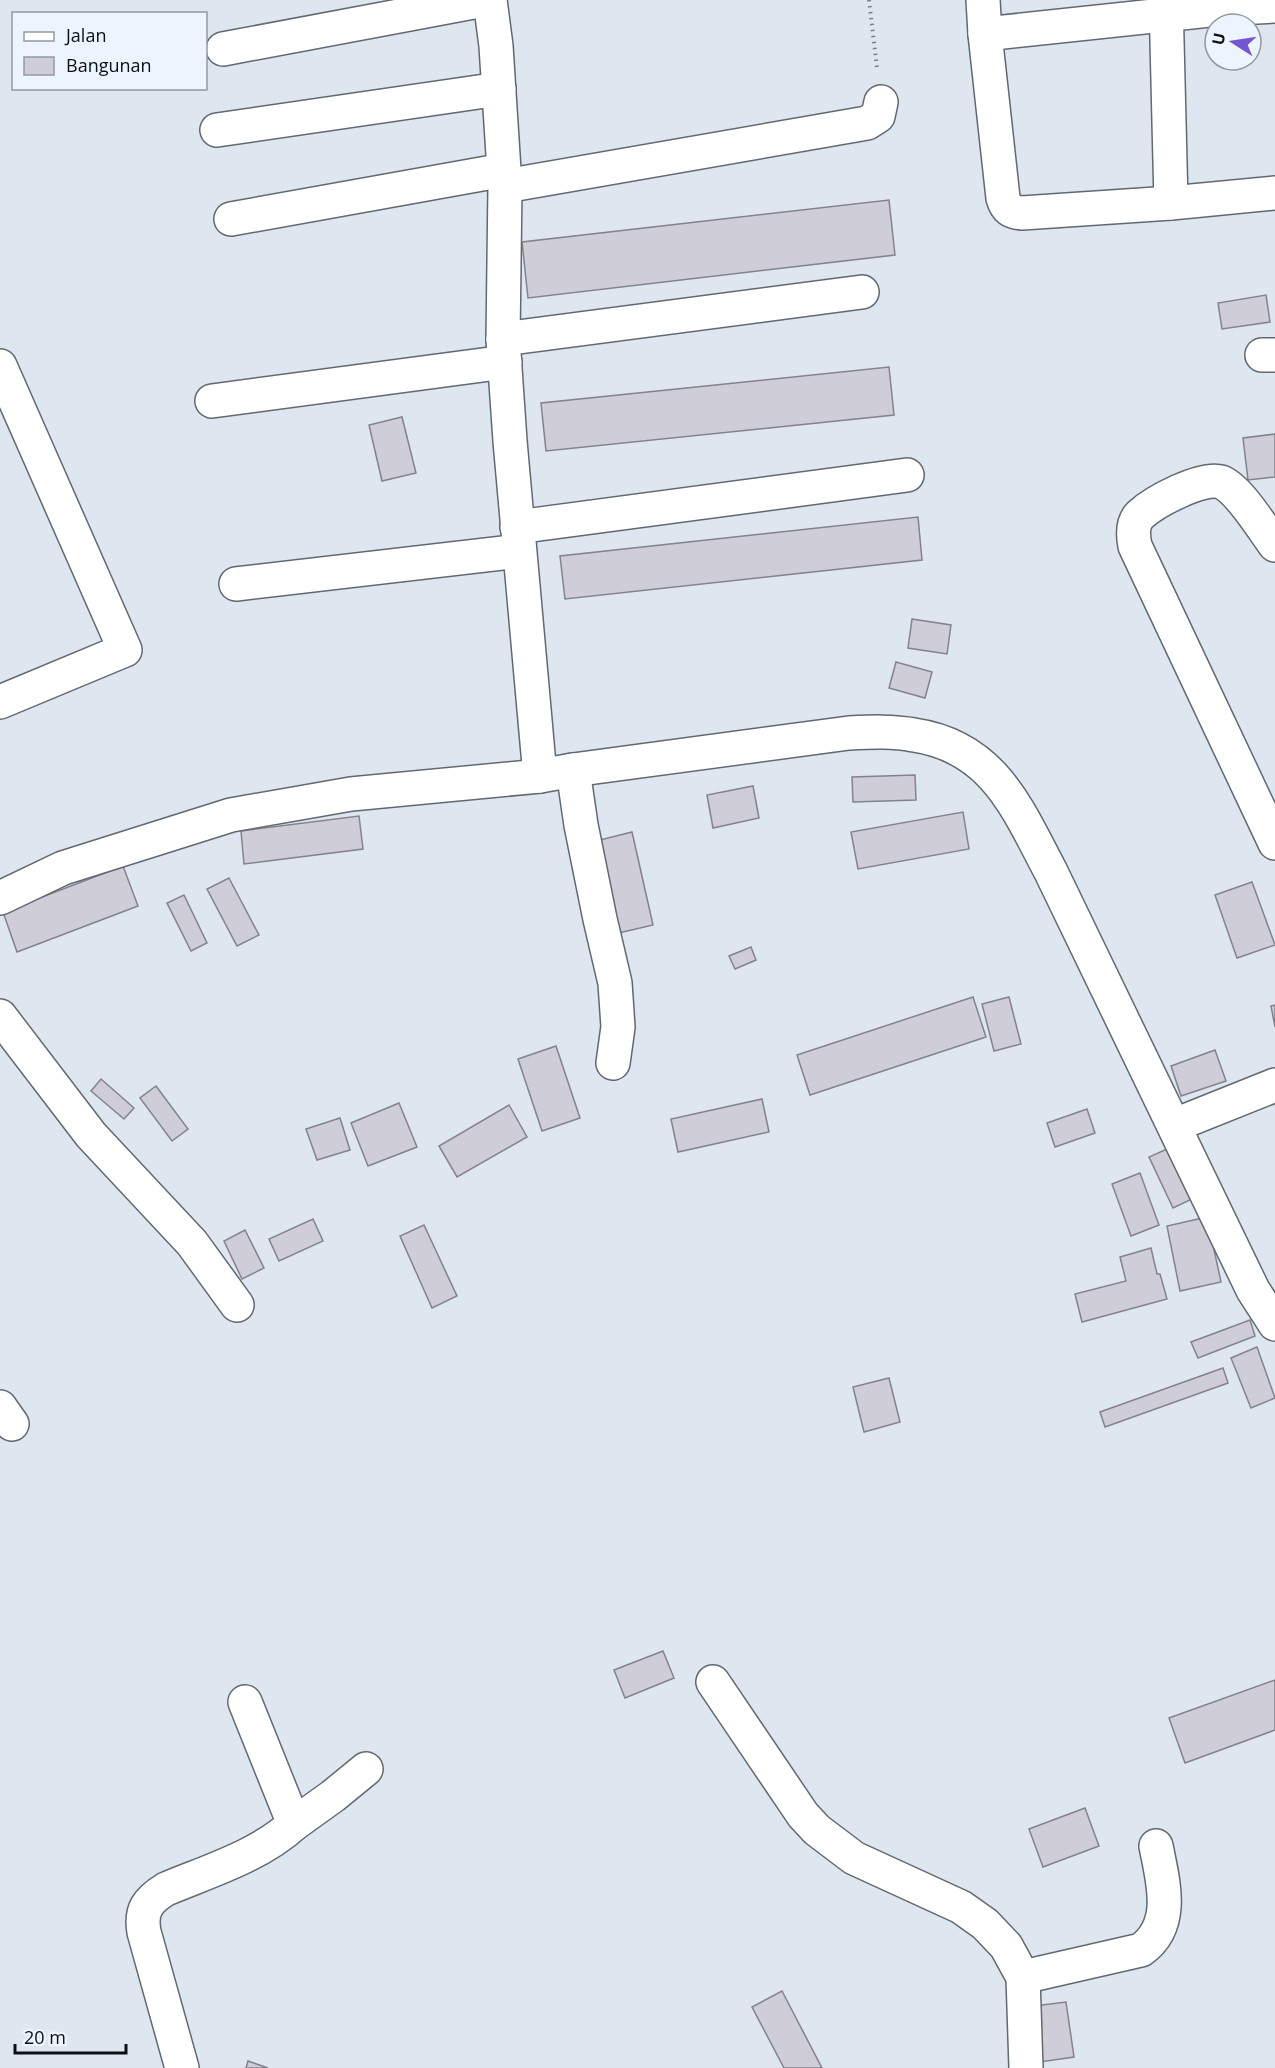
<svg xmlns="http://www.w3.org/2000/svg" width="1275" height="2068" font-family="'Open Sans',sans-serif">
	<rect width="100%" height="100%" fill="#dee7ef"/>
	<g fill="#cfcdd8" stroke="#84828c" stroke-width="1.5">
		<polygon points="889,200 895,255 528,298 522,242"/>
		<polygon points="1266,295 1270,322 1222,329 1218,303"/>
		<polygon points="889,367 894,415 546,451 541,403"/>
		<polygon points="402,417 416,473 382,481 369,425"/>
		<polygon points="1275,434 1275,477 1248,480 1243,438"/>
		<polygon points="918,517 922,560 565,599 560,556"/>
		<polygon points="912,619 951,625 947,654 908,648"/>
		<polygon points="896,662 932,672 925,698 889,688"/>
		<polygon points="915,775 916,800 853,802 852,777"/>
		<polygon points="753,786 759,818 713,828 707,795"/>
		<polygon points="963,812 969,849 858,869 851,832"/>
		<polygon points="359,816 363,849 244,864 241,831"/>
		<polygon points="632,832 653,925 610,935 588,843"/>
		<polygon points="123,866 138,906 17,952 3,912"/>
		<polygon points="229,878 259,935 237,946 207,889"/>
		<polygon points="1252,882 1275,945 1237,958 1215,895"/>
		<polygon points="184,895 207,943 191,951 167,903"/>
		<polygon points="751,947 756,960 735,969 729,956"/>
		<polygon points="973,997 986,1037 810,1095 797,1055"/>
		<polygon points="1009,997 1021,1044 994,1051 982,1004"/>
		<polygon points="1275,1005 1275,1027 1271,1006"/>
		<polygon points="556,1046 580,1118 542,1131 518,1059"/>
		<polygon points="1215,1050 1226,1081 1181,1096 1171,1066"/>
		<polygon points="101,1079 134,1108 124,1119 91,1091"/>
		<polygon points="156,1086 188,1129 172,1141 140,1098"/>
		<polygon points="762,1099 769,1132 678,1152 671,1119"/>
		<polygon points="399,1103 417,1147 368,1166 351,1123"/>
		<polygon points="509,1105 527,1137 457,1177 439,1146"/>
		<polygon points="1087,1109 1095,1133 1055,1147 1047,1123"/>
		<polygon points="340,1118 350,1150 317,1160 306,1129"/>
		<polygon points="1167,1149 1192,1199 1173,1208 1149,1157"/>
		<polygon points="1140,1173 1159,1225 1131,1236 1112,1184"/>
		<polygon points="1207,1217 1221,1282 1180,1291 1167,1226"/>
		<polygon points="313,1219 323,1241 279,1261 269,1239"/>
		<polygon points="424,1225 457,1296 432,1308 400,1236"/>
		<polygon points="245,1230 264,1268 242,1279 224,1241"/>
		<polygon points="1151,1248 1157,1274 1160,1274 1167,1299 1082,1322 1075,1294 1126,1281 1120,1257"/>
		<polygon points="1250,1320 1255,1336 1198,1358 1191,1342"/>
		<polygon points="1257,1347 1275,1398 1251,1408 1231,1358"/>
		<polygon points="1223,1368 1228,1383 1105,1427 1100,1412"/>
		<polygon points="889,1378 900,1422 864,1432 853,1387"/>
		<polygon points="663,1651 674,1678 625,1698 614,1670"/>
		<polygon points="1275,1680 1275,1730 1185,1763 1169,1718"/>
		<polygon points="1085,1808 1099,1846 1043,1867 1029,1829"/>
		<polygon points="782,1991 822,2068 784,2068 752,2007"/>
		<polygon points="1066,2002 1074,2057 1040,2062 1034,2006"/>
		<polygon points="248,2061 268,2068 246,2068"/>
	</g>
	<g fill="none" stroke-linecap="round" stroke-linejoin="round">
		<defs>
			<g id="minor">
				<path d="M490,0L496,46L505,186L503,339L510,441L540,776L573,770L849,733C871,732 893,731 914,735C994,747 1017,808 1051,872L1253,1290L1275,1324"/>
				<path d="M983,0L985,34L1003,198C1006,209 1011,212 1022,213L1171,203L1275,193"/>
				<polyline points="1166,0 1171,203"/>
				<polyline points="985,34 1219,9 1275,6"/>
				<polyline points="223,49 484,0"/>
				<polyline points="217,130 499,89"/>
				<polyline points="505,186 867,123 878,116 881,102"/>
				<polyline points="231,219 504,170"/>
				<polyline points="503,339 862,292"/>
				<polyline points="1262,355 1275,355"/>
				<polyline points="0,366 125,650 0,702"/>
				<polyline points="212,401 505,362"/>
				<polyline points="517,527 907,475"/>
				<path d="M1275,545C1263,529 1239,489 1221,482C1202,476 1154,502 1140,515C1132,523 1133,536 1135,546L1275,843"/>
				<polyline points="236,584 519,551"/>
				<polyline points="573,770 581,825 600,919 615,983 618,1027 613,1063"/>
				<polyline points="0,898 63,868 231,815 351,794 540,776"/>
				<polyline points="0,1016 91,1135 192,1243 237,1305"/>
				<polyline points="1175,1125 1275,1085"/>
				<polyline points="0,1407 12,1424"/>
				<polyline points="713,1682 803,1815 817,1830 854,1858 961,1907 985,1924 1006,1946 1023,1977 1026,2068"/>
				<polyline points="294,1824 333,1796 366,1769"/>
				<path d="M1023,1977L1141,1950C1176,1925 1163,1882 1156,1846"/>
				<path d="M182,2068L144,1932C140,1910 148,1900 166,1889C209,1871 259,1856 294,1824L245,1702"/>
			</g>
		</defs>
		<use href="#minor" stroke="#616970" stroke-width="36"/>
		<polyline stroke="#7c8287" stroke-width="4" stroke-dasharray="1.5 4.5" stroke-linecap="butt" points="869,0 877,68"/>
		<use href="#minor" stroke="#fff" stroke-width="33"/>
	</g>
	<rect x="12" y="12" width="195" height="78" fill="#ecf4fd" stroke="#93999f" stroke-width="1.5"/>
	<rect x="24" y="32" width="30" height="9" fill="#ffffff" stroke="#93999f" stroke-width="1.5"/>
	<text x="66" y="42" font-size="18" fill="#0d1012">Jalan</text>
	<rect x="24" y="57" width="30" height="18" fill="#cfcdd8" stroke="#93999f" stroke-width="1.5"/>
	<text x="66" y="72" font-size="18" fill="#0d1012">Bangunan</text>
	<g transform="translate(1233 42) rotate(282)"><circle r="28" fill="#ecf4fd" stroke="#93999f" stroke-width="1.5"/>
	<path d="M0-4.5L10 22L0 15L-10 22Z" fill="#7357d1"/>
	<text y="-9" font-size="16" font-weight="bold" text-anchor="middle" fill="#0d1012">U</text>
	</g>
	<path d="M15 2044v9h111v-9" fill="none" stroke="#0d1012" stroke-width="3"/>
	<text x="24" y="2044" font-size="18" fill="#0d1012" stroke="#ecf4fd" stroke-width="4.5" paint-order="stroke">20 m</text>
</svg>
